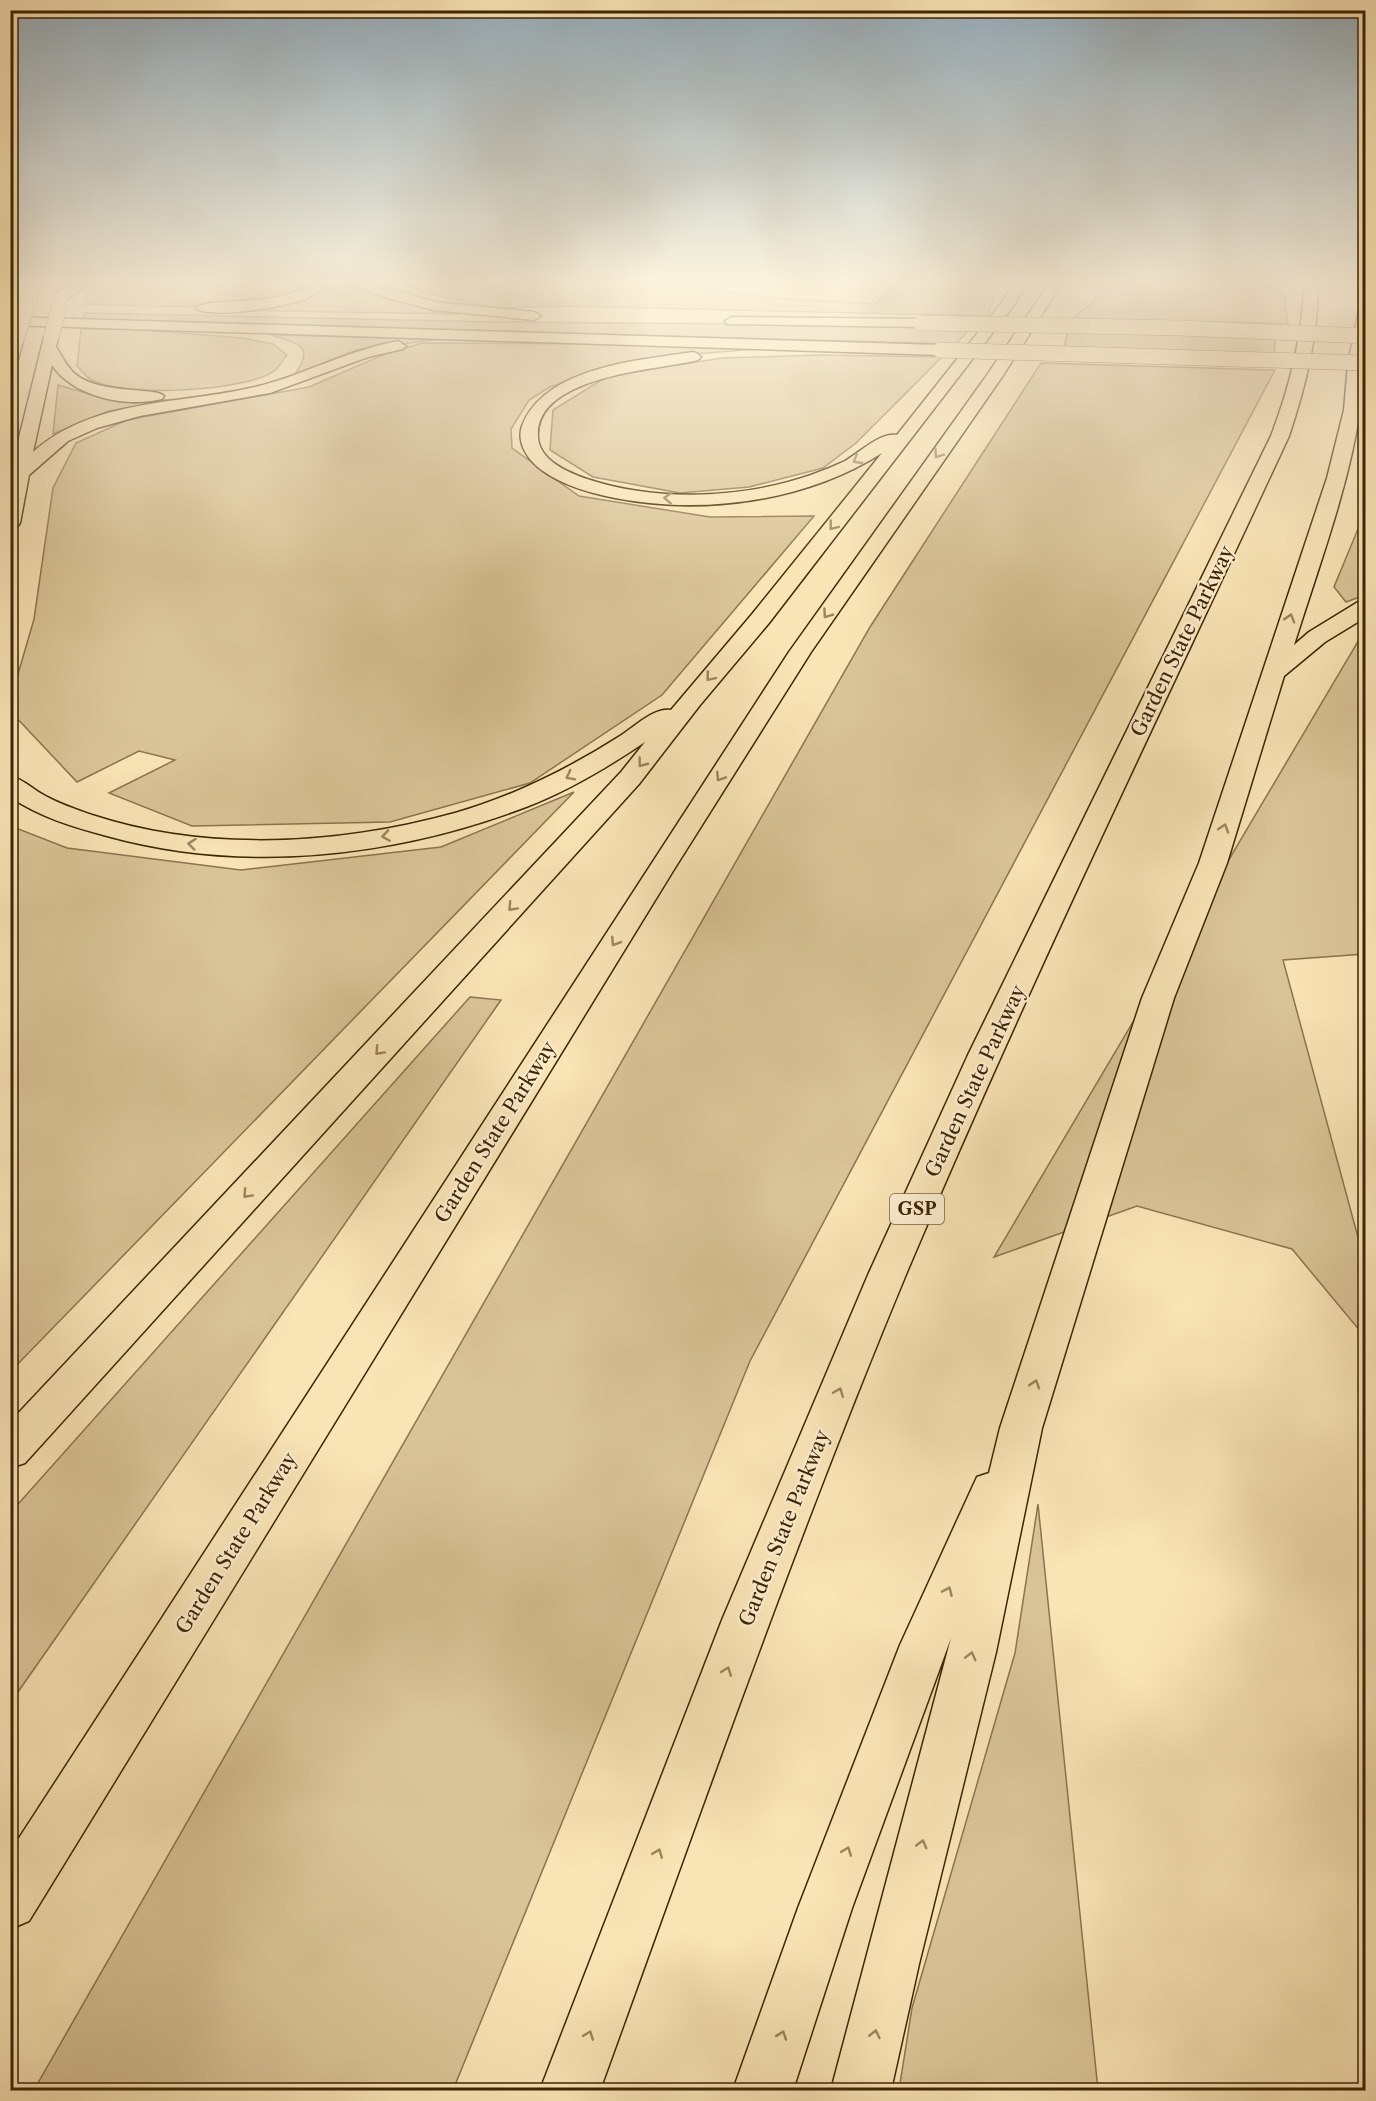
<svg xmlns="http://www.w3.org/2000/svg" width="1376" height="2101" font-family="'Libre Caslon Text',serif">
	<rect width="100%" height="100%" fill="#f9e4b5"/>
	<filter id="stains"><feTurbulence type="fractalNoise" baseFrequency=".00333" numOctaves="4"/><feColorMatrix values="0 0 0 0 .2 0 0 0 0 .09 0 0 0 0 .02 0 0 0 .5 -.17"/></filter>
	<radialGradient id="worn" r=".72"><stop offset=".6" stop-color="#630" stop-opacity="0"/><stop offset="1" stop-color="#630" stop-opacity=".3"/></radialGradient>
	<g fill="#d9c497" stroke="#8c744e" stroke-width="1.5">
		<path d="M101,282H309V286C254,314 146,305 84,304L88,292Z"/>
		<path d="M330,282H345L394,299L458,314L220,310C248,305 311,304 330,282Z"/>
		<polygon points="397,282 674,282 671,284 774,298 876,304 886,291 903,282 1000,282 987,316 565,306 498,308 433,295"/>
		<polygon points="1105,282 1282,282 1288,324 1073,318 1093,302"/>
		<polygon points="84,313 496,322 972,326 956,344 84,320"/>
		<path d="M81,329H131L242,338L273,344L287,355C283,359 280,366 275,370C249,392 119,398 90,379C85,376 81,370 77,366Z"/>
		<polygon points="1068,329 1276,336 1274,355 1064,349"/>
		<path d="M271,335L440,339L356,350L295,374C316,345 296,343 271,335Z"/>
		<polygon points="422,343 591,344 758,349 669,356 613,365 550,387 529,400 511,429 512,448 579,496 710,517 814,516 662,695 530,783 390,822 192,826 109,793 175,760 139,751 77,782 11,712 11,698 34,619 53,488 76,443 127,420 309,387 383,355"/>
		<polygon points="821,355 942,357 856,443 823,468 749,487 680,493 593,477 550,450 553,410 608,376 722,358"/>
		<polygon points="1041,363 1275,370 750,1361 453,2090 34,2090 870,627"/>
		<polygon points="58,385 89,394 130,401 188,399 108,411 53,434"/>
		<polygon points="1365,512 1365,595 1346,602 1334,587"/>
		<polygon points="1365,636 1365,954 1283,960 1365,1263 1365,1337 1292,1249 1137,1206 994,1257 1360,638"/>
		<polygon points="574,792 11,1371 11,826 67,848 241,870 441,847"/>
		<polygon points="470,997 501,1000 11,1702 11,1512"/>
		<polygon points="1038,1504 1098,2090 899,2090 912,2008 1015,1653"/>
	</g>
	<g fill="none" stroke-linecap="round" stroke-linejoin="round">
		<defs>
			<g id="highway">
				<polygon points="76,282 92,282 66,300 56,300 54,297 56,294"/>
				<path d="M314,282H328C322,290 314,295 305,299C289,306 208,320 196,308C208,296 282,309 314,282Z"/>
				<polygon points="350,282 368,282 435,302 534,312 541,316 534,320 434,310 388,298 352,285"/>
				<path d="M1014,282H1027L1014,305L769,623L700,705L639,784L25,1463L10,1468V1422L621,772L645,742C608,767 568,791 526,807C395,857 243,874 107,836C73,827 40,817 10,797V776C23,779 31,788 42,794C57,803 75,809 92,815C208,853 339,845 455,813C514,796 568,769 620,736C633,728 654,707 671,710L753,613L882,453C805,502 703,515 615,498C590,493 564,486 543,471C529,461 516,444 522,426C544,367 640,360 693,352L698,354L701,357L698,360C659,370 534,375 538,437C539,460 567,472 587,479C656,502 742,499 811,475C822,471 834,466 845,461C859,453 880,432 897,435L1003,301Z"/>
				<polygon points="1050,282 1063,282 1002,377 811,652 673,871 29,1921 10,1929 10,1852 789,652 987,375"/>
				<path d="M1304,282H1318C1318,336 1306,385 1289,436C1160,714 1026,990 907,1272C795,1541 699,1817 600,2090H540L722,1620L868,1275L968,1055L1271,436C1290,386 1303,336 1304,282Z"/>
				<path d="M1366,305C1366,340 1366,376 1360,410C1348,490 1318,568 1294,645L1309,632L1358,602L1366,601V617L1325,642L1284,676L1227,863L1174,998L1042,1428L996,1652L919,1964L891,2090H831L951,1638L852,1908L793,2090H733L798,1908L900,1645L977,1477L989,1473L1000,1428L1142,998L1199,863L1327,478L1344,410L1348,364L1359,309Z"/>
				<polygon points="10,317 940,345 948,350 940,355 10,325"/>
				<polygon points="732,317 921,319 928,323 921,327 727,324 725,321"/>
				<path d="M51,333L58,337L56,347C62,356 67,367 75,374C100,395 157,387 164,396L162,399C126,408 73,397 52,365L33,452C95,397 183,405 259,386C306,374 349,350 398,341L406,346L403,349L368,357L270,393L140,416L97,428L68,441L29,475L20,523L17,527L10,529V474L44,337Z"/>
				<polygon points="16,336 23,340 18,360 10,364 10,337"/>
			</g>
		</defs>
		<use href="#highway" stroke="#3e2504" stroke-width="3"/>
		<use href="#highway" fill="#f9e4b5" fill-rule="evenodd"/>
		<defs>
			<g id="highway-bridge">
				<polyline points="921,323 1180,328 1366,336"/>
				<polyline points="51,337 60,304"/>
				<polyline points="16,340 32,290"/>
				<polyline points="940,350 1366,363"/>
			</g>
		</defs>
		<use href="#highway-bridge" stroke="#3e2504" stroke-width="16" stroke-linecap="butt"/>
		<use href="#highway-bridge" stroke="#f9e4b5" stroke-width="15"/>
	</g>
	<defs><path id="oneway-chevron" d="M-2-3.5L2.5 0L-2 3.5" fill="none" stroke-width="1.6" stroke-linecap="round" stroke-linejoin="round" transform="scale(1.5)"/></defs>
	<g stroke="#9c845c">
		<use href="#oneway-chevron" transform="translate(938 454) rotate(126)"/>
		<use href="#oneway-chevron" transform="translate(857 460) rotate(149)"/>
		<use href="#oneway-chevron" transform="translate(668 498) rotate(-177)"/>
		<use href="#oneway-chevron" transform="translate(833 526) rotate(128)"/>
		<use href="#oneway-chevron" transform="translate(827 614) rotate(125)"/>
		<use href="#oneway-chevron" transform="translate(1290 618) rotate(-73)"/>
		<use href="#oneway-chevron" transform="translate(710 677) rotate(130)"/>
		<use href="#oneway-chevron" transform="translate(642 763) rotate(127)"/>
		<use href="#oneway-chevron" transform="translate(570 776) rotate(153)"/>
		<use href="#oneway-chevron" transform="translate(720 777) rotate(123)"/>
		<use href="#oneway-chevron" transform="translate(1224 828) rotate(-72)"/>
		<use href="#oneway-chevron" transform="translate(386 836) rotate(171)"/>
		<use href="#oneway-chevron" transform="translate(192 844) rotate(-174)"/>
		<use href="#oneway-chevron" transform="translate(512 907) rotate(133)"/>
		<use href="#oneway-chevron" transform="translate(615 942) rotate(122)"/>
		<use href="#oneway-chevron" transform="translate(379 1051) rotate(133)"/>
		<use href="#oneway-chevron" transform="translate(247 1194) rotate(133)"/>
		<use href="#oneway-chevron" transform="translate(1035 1384) rotate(-72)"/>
		<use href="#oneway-chevron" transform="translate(839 1392) rotate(-68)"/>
		<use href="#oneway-chevron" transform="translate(948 1591) rotate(-66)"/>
		<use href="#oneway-chevron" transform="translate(971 1656) rotate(-76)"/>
		<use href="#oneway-chevron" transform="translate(727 1671) rotate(-69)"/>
		<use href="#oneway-chevron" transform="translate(922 1844) rotate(-75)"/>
		<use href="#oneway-chevron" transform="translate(847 1851) rotate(-69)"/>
		<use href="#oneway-chevron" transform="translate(658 1853) rotate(-69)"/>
		<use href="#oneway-chevron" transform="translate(875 2034) rotate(-77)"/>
		<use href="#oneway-chevron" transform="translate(589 2035) rotate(-69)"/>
		<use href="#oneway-chevron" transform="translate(782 2035) rotate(-71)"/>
	</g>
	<linearGradient id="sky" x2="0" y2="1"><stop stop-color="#95adbc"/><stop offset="0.49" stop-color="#fcf3de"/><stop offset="1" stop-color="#fcf3de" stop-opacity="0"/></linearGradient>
	<rect width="1376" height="576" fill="url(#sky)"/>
	<g text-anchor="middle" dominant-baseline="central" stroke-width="4.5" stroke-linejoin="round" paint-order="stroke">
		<rect fill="#fbedcf" stroke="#776141" stroke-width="1.5" x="890" y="1194" width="54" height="30" rx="4.5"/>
		<g font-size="18" font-weight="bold" fill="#3e2504">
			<text x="917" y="1209">GSP</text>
		</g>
		<g font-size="20" fill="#3e2504" stroke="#fbedcf">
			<text transform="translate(1182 641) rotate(-64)">Garden State Parkway</text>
			<text transform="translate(975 1081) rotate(-65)">Garden State Parkway</text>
			<text transform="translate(495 1132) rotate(-58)">Garden State Parkway</text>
			<text transform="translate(784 1528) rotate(-68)">Garden State Parkway</text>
			<text transform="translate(236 1543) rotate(-58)">Garden State Parkway</text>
		</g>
	</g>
	<rect width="1376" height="2101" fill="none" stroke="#f9e4b5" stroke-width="36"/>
	<rect x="12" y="12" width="1352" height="2077" fill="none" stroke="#3e2504" stroke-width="3"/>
	<rect x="18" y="18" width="1340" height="2065" fill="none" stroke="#3e2504" stroke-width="1.5"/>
	<rect width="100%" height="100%" filter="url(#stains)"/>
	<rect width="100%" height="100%" fill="url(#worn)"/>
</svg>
